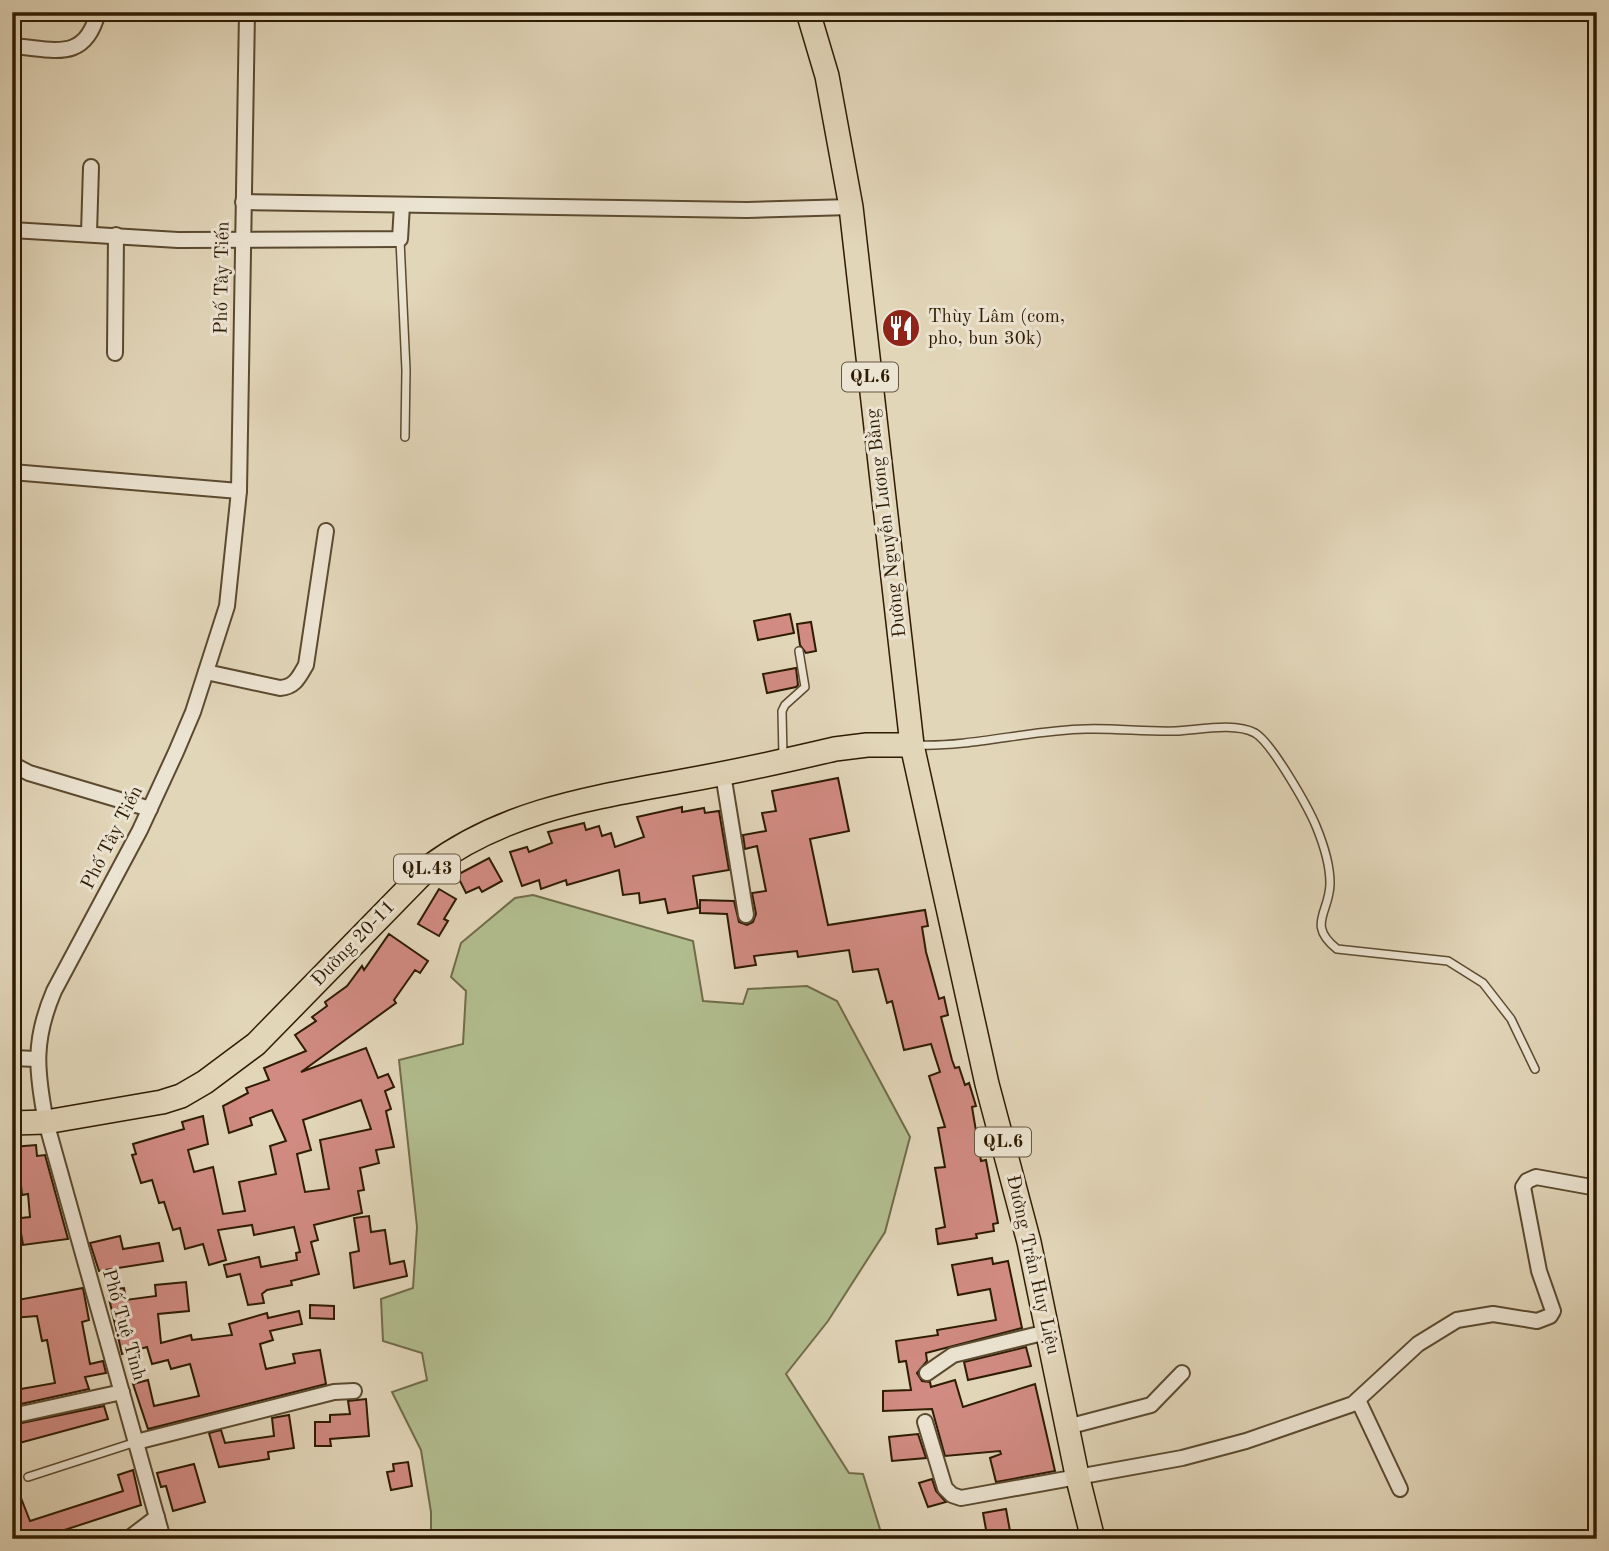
<svg xmlns="http://www.w3.org/2000/svg" width="1609" height="1551" font-family="'Old Standard TT',serif">
	<rect width="100%" height="100%" fill="#e2d6b9"/>
	<filter id="stains"><feTurbulence type="fractalNoise" baseFrequency=".00286" numOctaves="4"/><feColorMatrix values="0 0 0 0 .2 0 0 0 0 .09 0 0 0 0 .02 0 0 0 .5 -.17"/></filter>
	<radialGradient id="worn" r=".72"><stop offset=".6" stop-color="#630" stop-opacity="0"/><stop offset="1" stop-color="#630" stop-opacity=".3"/></radialGradient>
	<polygon fill="#b2be90" stroke="#706c49" stroke-width="2" points="533,895 693,941 703,1001 743,1004 748,989 807,986 837,1001 910,1137 885,1232 828,1321 786,1374 849,1473 863,1474 883,1539 431,1539 431,1512 421,1450 392,1392 427,1380 422,1353 383,1341 381,1299 413,1288 417,1227 399,1060 463,1044 466,991 451,977 461,943 515,898"/>
	<g fill="#d18b82" stroke="#2e1b02" stroke-width="2" fill-rule="evenodd">
		<polygon points="790,614 794,633 758,640 754,621"/>
		<polygon points="811,622 816,651 806,653 800,645 797,624"/>
		<polygon points="796,668 798,685 796,687 767,693 763,674"/>
		<polygon points="838,778 849,831 810,839 828,925 925,910 928,926 922,927 926,952 939,999 944,997 948,1015 941,1017 952,1060 955,1068 959,1067 965,1085 969,1083 976,1106 972,1107 981,1161 986,1160 998,1223 993,1224 994,1231 976,1234 977,1238 938,1244 936,1229 945,1227 935,1168 945,1167 938,1128 945,1127 929,1076 940,1072 931,1044 904,1050 892,1001 887,1003 878,969 853,972 849,950 798,957 797,951 754,956 756,965 735,968 727,914 700,913 700,900 734,901 739,922 747,925 753,922 756,914 752,893 766,891 757,846 745,849 743,835 766,831 762,813 776,811 772,791"/>
		<polygon points="682,807 682,812 704,808 705,813 719,811 729,870 693,876 698,908 668,913 665,899 640,903 639,893 623,895 619,870 567,885 566,880 541,889 539,880 522,886 510,852 527,847 529,852 552,843 548,832 584,823 586,830 599,826 602,836 611,833 615,847 644,837 637,817"/>
		<polygon points="489,858 502,881 482,892 479,887 466,893 457,875"/>
		<polygon points="439,889 456,899 444,919 448,921 439,936 418,924"/>
		<path d="M389,934L428,961L420,973L415,970L394,1000L396,1003L301,1072L366,1048L378,1078L388,1074L394,1087L385,1091L391,1109L386,1111L394,1147L376,1150L379,1163L360,1168L364,1190L358,1191L362,1213L314,1225L318,1240L311,1242L319,1274L291,1281L292,1285L267,1290L262,1294L264,1303L248,1305L240,1274L227,1277L224,1265L259,1257L261,1267L297,1260L296,1253L300,1252L294,1227L254,1235L252,1225L218,1230L226,1260L209,1265L203,1244L185,1249L180,1228L173,1230L164,1202L159,1203L152,1180L141,1183L132,1155L136,1154L133,1144L184,1129L182,1122L203,1116L208,1144L188,1150L194,1172L213,1167L223,1214L245,1211L239,1182L276,1174L270,1146L286,1141L272,1110L250,1118L252,1125L229,1133L223,1106L248,1093L246,1088L269,1080L264,1068L306,1051L295,1035L316,1021L312,1017L327,1006L325,1002L347,986L362,966L364,970ZM361,1100L371,1129L320,1140L329,1189L305,1192L297,1154L311,1150L303,1120Z"/>
		<polygon points="36,1145 37,1156 45,1155 68,1239 23,1245 21,1233 12,1234 12,1219 30,1217 28,1194 22,1195 21,1185 12,1186 12,1147"/>
		<polygon points="369,1216 371,1232 385,1230 390,1264 404,1261 407,1276 354,1288 350,1253 359,1251 354,1218"/>
		<polygon points="120,1236 123,1249 159,1243 163,1261 99,1271 90,1243"/>
		<polygon points="992,1258 993,1264 1008,1261 1022,1328 926,1353 927,1361 917,1373 922,1381 930,1382 931,1387 955,1380 963,1407 1035,1384 1055,1471 996,1482 990,1458 1001,1454 1000,1451 945,1456 932,1409 883,1411 883,1391 911,1390 906,1361 899,1362 896,1341 938,1335 937,1330 996,1320 990,1289 958,1295 952,1265"/>
		<polygon points="186,1282 189,1311 158,1314 161,1343 191,1335 192,1340 232,1335 229,1324 267,1313 268,1318 299,1311 302,1324 270,1331 273,1340 260,1344 266,1369 295,1363 293,1354 320,1350 326,1384 148,1429 133,1384 148,1380 154,1406 199,1396 190,1364 171,1369 168,1360 152,1364 147,1347 122,1354 107,1290 124,1288 126,1300 156,1296 155,1285"/>
		<polygon points="83,1288 89,1320 82,1322 90,1364 103,1361 106,1373 85,1377 89,1389 12,1406 12,1402 17,1401 15,1390 55,1383 47,1340 42,1341 37,1316 12,1318 12,1301"/>
		<polygon points="310,1305 334,1306 334,1319 310,1318"/>
		<polygon points="1026,1347 1031,1366 968,1380 964,1362"/>
		<polygon points="366,1399 369,1436 330,1439 331,1446 315,1446 315,1422 330,1422 330,1415 350,1414 348,1401"/>
		<polygon points="104,1406 108,1419 12,1445 12,1425"/>
		<polygon points="289,1415 294,1448 268,1452 269,1459 219,1467 209,1433 221,1430 225,1443 274,1436 272,1418"/>
		<polygon points="918,1434 926,1458 892,1461 889,1437"/>
		<polygon points="408,1462 412,1486 391,1490 387,1472 394,1471 393,1464"/>
		<polygon points="194,1464 205,1502 173,1511 166,1486 161,1487 157,1473"/>
		<polygon points="133,1470 141,1505 37,1539 12,1539 12,1475 30,1521 123,1491 118,1475"/>
		<polygon points="932,1479 936,1491 946,1502 928,1507 919,1483"/>
		<polygon points="1006,1509 1010,1531 987,1535 983,1513"/>
	</g>
	<g fill="none" stroke-linecap="round" stroke-linejoin="round">
		<defs>
			<g id="service">
				<polyline points="400,240 406,370 405,437"/>
				<path d="M917,745C974,747 1029,730 1086,729C1116,728 1146,732 1176,731C1198,730 1235,722 1255,733C1272,743 1308,807 1316,826C1323,843 1330,864 1330,883C1330,913 1306,924 1337,949L1448,961L1483,983L1511,1019L1535,1069"/>
				<polyline points="783,757 782,711 785,705 805,687 799,651"/>
				<polyline points="28,1477 136,1442"/>
			</g>
			<g id="minor">
				<path d="M12,46C54,49 85,63 98,12"/>
				<polyline points="243,202 747,210 851,207"/>
				<polyline points="12,230 178,240 400,239 402,205"/>
				<polyline points="89,233 91,167"/>
				<polyline points="115,353 116,235"/>
				<polyline points="12,472 239,491"/>
				<path d="M206,672L280,688C295,687 299,677 306,665L326,531"/>
				<polyline points="12,764 29,773 150,809"/>
				<polyline points="723,774 746,915"/>
				<polyline points="12,1058 36,1059"/>
				<polyline points="927,1373 953,1355 1047,1332"/>
				<polyline points="1358,1400 1400,1489"/>
				<polyline points="12,1416 122,1392"/>
				<polyline points="925,1422 945,1488 952,1495 961,1498 1182,1458 1246,1441 1353,1404 1418,1344 1457,1320 1493,1314 1537,1321 1550,1316 1553,1311 1539,1271 1523,1187 1527,1181 1536,1177 1597,1188"/>
				<polyline points="1067,1427 1151,1405 1182,1373"/>
				<polyline points="136,1442 334,1392 354,1391"/>
				<polyline points="128,1539 157,1517"/>
				<path d="M163,1539L46,1122C36,1070 33,1040 54,991L140,830L176,752L193,712L227,606L239,491L247,12"/>
			</g>
			<g id="trunk">
				<polyline points="808,12 827,76 851,207 912,745 987,1084 1029,1242 1077,1475 1093,1539"/>
				<path d="M12,1123L46,1122L162,1102L181,1096L205,1082L256,1044L429,867C506,810 592,798 683,781C734,772 784,761 835,749L867,745H912"/>
			</g>
		</defs>
		<use href="#service" stroke="#5b4a30" stroke-width="10"/>
		<use href="#minor" stroke="#5b4a30" stroke-width="18"/>
		<use href="#trunk" stroke="#2e1b02" stroke-width="26"/>
		<use href="#service" stroke="#ece4d2" stroke-width="7"/>
		<use href="#minor" stroke="#ece4d2" stroke-width="14"/>
		<use href="#trunk" stroke="#e2d6b9" stroke-width="23"/>
	</g>
	<defs>
		<symbol id="restaurant-disc" viewBox="-11 -11 22 22"><circle r="9.5" fill="#8f2418" stroke="#ece4d2"/><path d="M-5-6h1v4h1v-4h1v4h1v-4h1v5L-1.5 .5V6h-2V.5L-5-1ZM5-6V6H3V1.5H1.5Q1.5-4 5-6Z" fill="#fff"/></symbol>
	</defs>
	<g fill-rule="evenodd">
		<use href="#restaurant-disc" x="879" y="306" width="44" height="44"/>
	</g>
	<g text-anchor="middle" dominant-baseline="central" stroke-width="6" stroke-linejoin="round" paint-order="stroke">
		<g fill="#ece4d2" stroke="#675740" stroke-width="2">
			<rect x="842" y="362.5" width="56" height="29" rx="5"/>
			<rect x="394" y="854.5" width="66" height="29" rx="5"/>
			<rect x="975" y="1127.5" width="56" height="29" rx="5"/>
		</g>
		<g font-size="18" font-weight="bold" fill="#2e1b02">
			<text x="870" y="377">QL.6</text>
			<text x="427" y="869">QL.43</text>
			<text x="1003" y="1142">QL.6</text>
		</g>
		<g font-size="19" fill="#2e1b02" stroke="#ece4d2">
			<text transform="translate(223 278) rotate(-89)">Phố Tây Tiến</text>
			<text transform="translate(887 523) rotate(-97)">Đường Nguyễn Lương Bằng</text>
			<text transform="translate(113 838) rotate(-63)">Phố Tây Tiến</text>
			<text transform="translate(354 944) rotate(-46)">Đường 20-11</text>
			<text transform="translate(1032 1265) rotate(77)">Đường Trần Huy Liệu</text>
			<text transform="translate(123 1325) rotate(74)">Phố Tuệ Tĩnh</text>
		</g>
		<g font-size="19" fill="#2e1b02" stroke="#ece4d2" text-anchor="start">
			<text x="928" y="317">Thùy Lâm (com,<tspan x="928" dy="22">pho, bun 30k)</tspan></text>
		</g>
	</g>
	<rect width="1609" height="1551" fill="none" stroke="#e2d6b9" stroke-width="42"/>
	<rect x="14" y="14" width="1581" height="1523" fill="none" stroke="#2e1b02" stroke-width="3.5"/>
	<rect x="21" y="21" width="1567" height="1509" fill="none" stroke="#2e1b02" stroke-width="2"/>
	<rect width="100%" height="100%" filter="url(#stains)"/>
	<rect width="100%" height="100%" fill="url(#worn)"/>
</svg>
